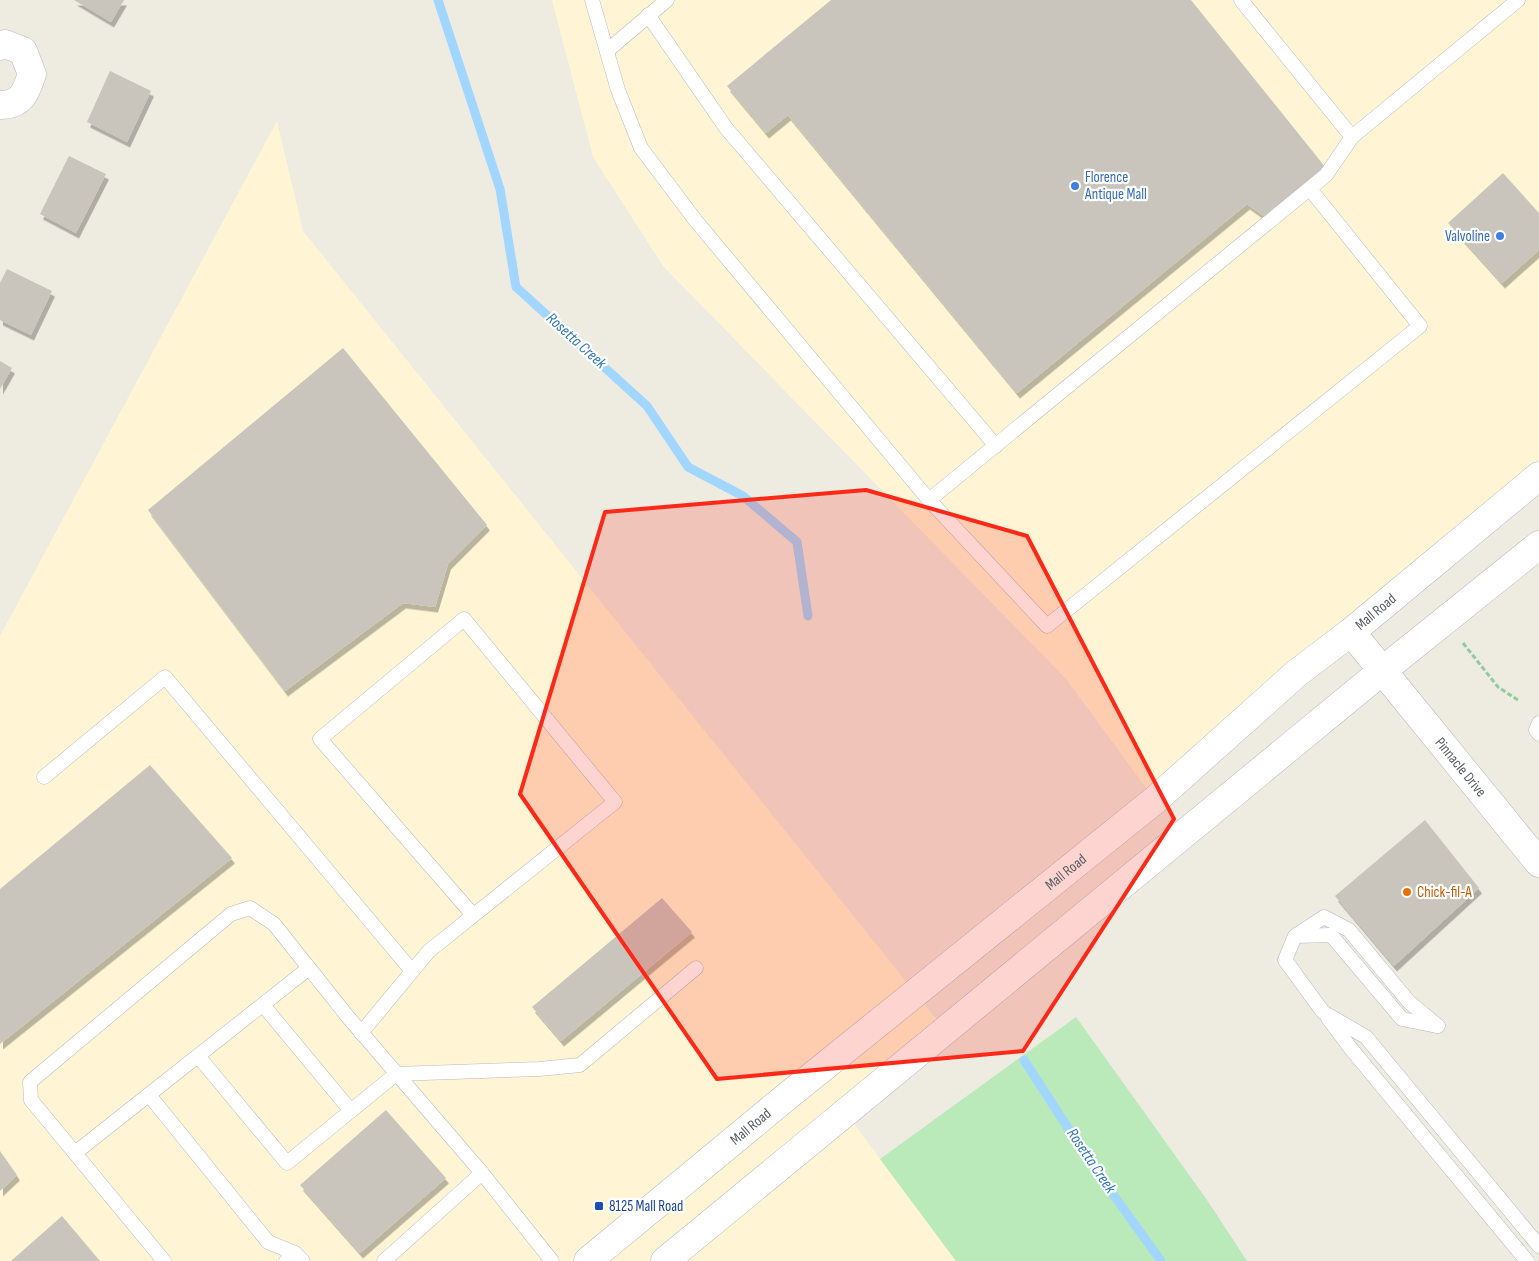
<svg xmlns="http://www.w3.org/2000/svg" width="1539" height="1261" font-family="'Sofia Sans Condensed',sans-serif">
	<defs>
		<filter id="shadow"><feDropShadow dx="3" dy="5.5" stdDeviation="0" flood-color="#0004"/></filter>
	</defs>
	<rect width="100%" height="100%" fill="#eeebe0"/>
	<g fill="#fff5d5">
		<polygon points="552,0 1539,0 1539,476 1155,800 1066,679 663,266 593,157"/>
		<polygon points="277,121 303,231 946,1031 846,1113 956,1261 0,1261 0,636"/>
	</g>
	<polygon fill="#bae9ba" points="1076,1017 1207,1200 1247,1261 956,1261 880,1159"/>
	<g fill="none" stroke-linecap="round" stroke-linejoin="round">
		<g stroke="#a0d6ff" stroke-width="9">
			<polyline points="438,0 500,189 516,287 647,406 688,467 743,496 797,542 808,616"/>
			<polyline points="1024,1060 1090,1162 1161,1261"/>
		</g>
	</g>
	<g fill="#c9c5bd" filter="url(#shadow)">
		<polygon points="74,0 124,0 111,22"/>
		<polygon points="831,0 1191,0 1326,168 1265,217 1247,204 1017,393 788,115 766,133 727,86"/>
		<polygon points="110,71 151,91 127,142 87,122"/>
		<polygon points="69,156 106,174 76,233 40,214"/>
		<polygon points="1503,173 1539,213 1539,250 1502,283 1448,223"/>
		<polygon points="7,269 52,291 31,335 0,320 0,283"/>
		<polygon points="343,348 487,525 448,564 435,607 403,603 285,691 148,510"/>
		<polygon points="0,361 12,368 0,389"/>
		<polygon points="150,765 232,858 0,1044 0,889"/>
		<polygon points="1425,820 1479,888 1394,966 1335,896"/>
		<polygon points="662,898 692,932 561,1041 532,1007"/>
		<polygon points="386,1110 446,1178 360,1253 300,1185"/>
		<polygon points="0,1151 17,1175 0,1191"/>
		<polygon points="62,1216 100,1261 11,1261"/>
	</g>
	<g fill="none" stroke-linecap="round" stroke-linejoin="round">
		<defs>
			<g id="lane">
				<polyline points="592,0 618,90 641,148 696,221 929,500 1047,626 1420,326 1310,189"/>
				<polyline points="1241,0 1352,137"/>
				<polyline points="648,15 726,128 996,446"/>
				<polyline points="607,51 667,0"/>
				<polyline points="929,500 1326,175 1352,137 1518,0"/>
				<polyline points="1539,723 1536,730 1539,734"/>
				<polyline points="44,777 165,677 412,971"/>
				<polyline points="1296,936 1331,935 1402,1019 1437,1026"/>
				<polyline points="263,1005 351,1111"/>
				<polyline points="1328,1018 1352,1050 1527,1261"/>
				<polyline points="1438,1026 1409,1002 1349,930 1324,917 1295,936 1285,960 1323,1012 1366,1037 1539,1246"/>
				<polyline points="361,1033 429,951 615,802 464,619 320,739 473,915"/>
				<polyline points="198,1056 287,1163 396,1074 539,1069 580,1065 696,968"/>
				<polyline points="149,1095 268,1242 295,1253"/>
				<polyline points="75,1153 309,968"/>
				<polyline points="164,1261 31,1100 30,1082 231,914 250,908 274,924 348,1017 482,1173 552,1261"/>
				<polyline points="286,1261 295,1253 303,1261"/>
				<polyline points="384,1261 482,1173"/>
			</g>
			<g id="street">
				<path d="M0,46L5,44L23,51L32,74C26,92 22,105 0,105"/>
				<path id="s1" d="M1351,632L1539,863"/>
			</g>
			<g id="secondary">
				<path id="s2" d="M588,1261L785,1098L1155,800L1297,673L1351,632L1539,476"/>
				<polyline points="665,1261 1382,671 1539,545"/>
			</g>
		</defs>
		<use href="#lane" stroke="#b6b9bf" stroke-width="15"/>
		<use href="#street" stroke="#b6b9bf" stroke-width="29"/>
		<use href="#secondary" stroke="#b6bbc1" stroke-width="29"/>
		<polyline stroke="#92caa2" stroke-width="3" stroke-dasharray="5 2.5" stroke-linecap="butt" points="1463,643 1498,687 1518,700"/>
		<use href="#lane" stroke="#fff" stroke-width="14"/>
		<use href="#street" stroke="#fff" stroke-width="28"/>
		<use href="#secondary" stroke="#fff" stroke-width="28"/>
	</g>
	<path fill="#fc2919" fill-opacity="0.2" stroke="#fc2919" stroke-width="4" stroke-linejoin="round" d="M866,490L1027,536L1174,819L1023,1051L717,1079L520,794L605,512Z"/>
	<g fill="#3f7fe0" stroke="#fff" stroke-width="2">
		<circle cx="1075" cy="186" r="5"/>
		<circle cx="1500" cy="236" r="5"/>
	</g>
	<circle fill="#e8710a" stroke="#fff" stroke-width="2" cx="1407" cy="892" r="5"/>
	<rect fill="#1a4fb4" stroke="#fff" stroke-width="2" x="594" y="1201" width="10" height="10" rx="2.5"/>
	<g text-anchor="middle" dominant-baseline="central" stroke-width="4.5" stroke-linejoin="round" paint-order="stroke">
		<g font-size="15" fill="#366cbe" stroke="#fff" text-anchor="start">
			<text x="1085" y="177">Florence<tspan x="1085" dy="17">Antique Mall</tspan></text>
			<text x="1490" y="236" text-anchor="end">Valvoline</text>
		</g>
		<g font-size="15" fill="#595e63" stroke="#fff">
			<text stroke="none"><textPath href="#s2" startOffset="1021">Mall Road</textPath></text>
			<text stroke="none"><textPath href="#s1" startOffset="174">Pinnacle Drive</textPath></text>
			<text stroke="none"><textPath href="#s2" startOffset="616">Mall Road</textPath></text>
			<text stroke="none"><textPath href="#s2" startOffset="211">Mall Road</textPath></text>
		</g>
		<g font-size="15" fill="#c56008" stroke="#fff" text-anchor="start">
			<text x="1417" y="892">Chick-fil-A</text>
		</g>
		<g font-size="15" fill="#164399" stroke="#fff" text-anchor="start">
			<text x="609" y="1206">8125 Mall Road</text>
		</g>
		<g font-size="16" font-style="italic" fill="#3177bc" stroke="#fff">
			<text transform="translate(576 341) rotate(42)">Rosetta Creek</text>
			<text transform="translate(1091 1161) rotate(56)">Rosetta Creek</text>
		</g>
	</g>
</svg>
